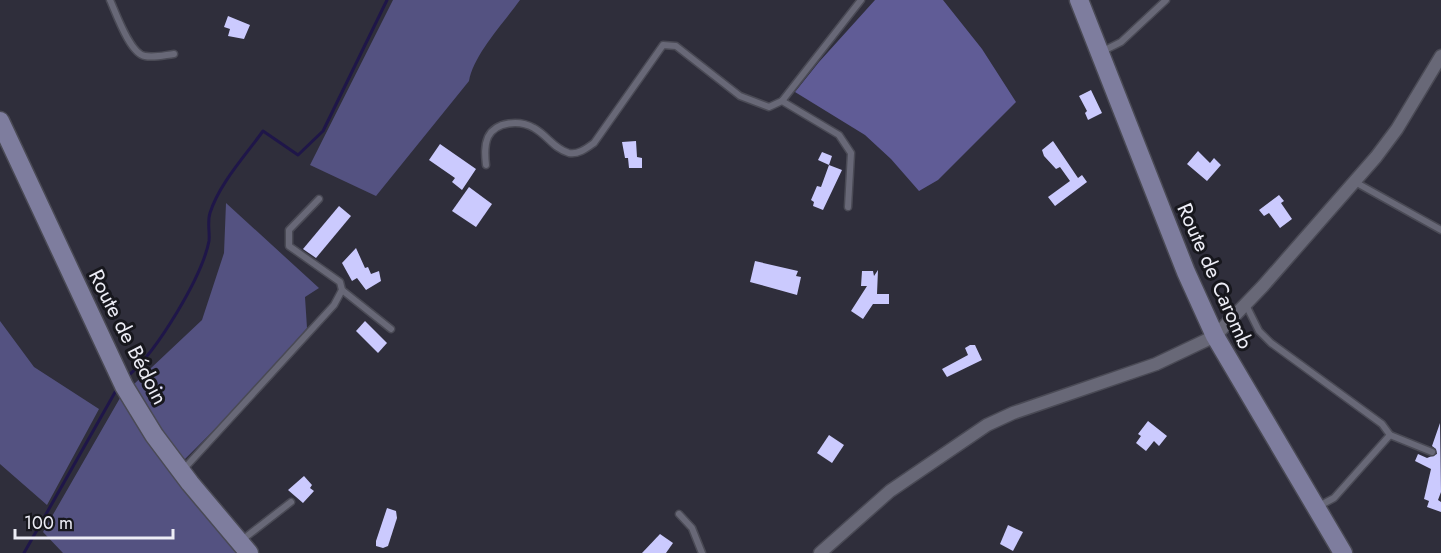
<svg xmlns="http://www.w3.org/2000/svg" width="1441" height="553" font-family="Jost,sans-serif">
	<rect width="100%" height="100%" fill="#2f2e3b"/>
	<g fill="#545281">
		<path d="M393,0H520C505,21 473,55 469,81L376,196L310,165Z"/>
		<polygon points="226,203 319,288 305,297 307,328 246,398 183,461 133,385 202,320 224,253"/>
		<polygon points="0,321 34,367 99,409 47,505 0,464"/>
		<polygon points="120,398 160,457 240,553 63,553 43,532"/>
	</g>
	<polygon fill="#605c96" points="875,0 943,0 982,49 1016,102 938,180 919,191 891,159 865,135 795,92 819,62"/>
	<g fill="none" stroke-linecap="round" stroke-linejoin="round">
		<g stroke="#1f1649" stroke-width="3">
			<path d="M129,375C157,351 202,277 209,241C210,232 207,222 210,213C219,184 245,156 263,131L298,155L323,131L387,0"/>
			<polyline points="24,553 118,387"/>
		</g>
	</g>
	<g fill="#cbcafe">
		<polygon points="228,16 250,25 244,39 228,36 230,29 224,27"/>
		<polygon points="1091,90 1102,113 1088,120 1085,113 1087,111 1079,96"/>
		<polygon points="636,141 637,157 642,158 642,168 629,168 628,158 625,158 622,142"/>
		<polygon points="1053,141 1078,178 1082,175 1087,182 1055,206 1048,197 1070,181 1060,167 1056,169 1044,156 1042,150"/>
		<polygon points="440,144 476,169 462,190 452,182 455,178 429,160"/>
		<polygon points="1198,151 1210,163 1214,158 1221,165 1207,181 1187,164"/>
		<polygon points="822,152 832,156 829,165 842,170 823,210 813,206 814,202 811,200 817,186 821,187 829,165 818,160"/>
		<polygon points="469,187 492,204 476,227 452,211"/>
		<polygon points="1279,195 1284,201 1281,203 1292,219 1280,228 1269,213 1264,216 1259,210"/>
		<polygon points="339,206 351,216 316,258 303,249"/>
		<polygon points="356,248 365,268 368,267 371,274 379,271 381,281 366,290 357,278 352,281 342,263"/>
		<polygon points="755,261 798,271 796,276 801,277 797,295 750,282"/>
		<polygon points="878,270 877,294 889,294 889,304 873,304 863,319 851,311 867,286 861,286 862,271 873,271 874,276"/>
		<polygon points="365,321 387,343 378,353 356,331"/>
		<polygon points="970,345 975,345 982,360 947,377 942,369 968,355 965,348"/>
		<polygon points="1148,421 1167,436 1159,446 1154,441 1146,451 1136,443 1141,436 1138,434"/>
		<polygon points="1440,423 1441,492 1438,500 1441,502 1441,512 1427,507 1429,501 1424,499 1431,469 1415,461 1418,454 1427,458 1437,454 1436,449 1432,446"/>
		<polygon points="829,435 844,445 832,463 817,453"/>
		<polygon points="304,476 312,485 310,488 314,491 303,503 288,490"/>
		<polygon points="387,508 396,511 397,518 388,546 383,548 376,546 376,541"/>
		<polygon points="1008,525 1023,532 1013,551 1000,544"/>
		<polygon points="660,534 673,543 666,553 642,553"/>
	</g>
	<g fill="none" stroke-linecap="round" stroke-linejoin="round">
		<defs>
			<g id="lane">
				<path d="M110,0C116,13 130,54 145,56C154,58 165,55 174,54"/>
				<polyline points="1101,52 1121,42 1166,0"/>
				<polyline points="782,101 839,135 851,153 848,207"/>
				<path d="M486,165C485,156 484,146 488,137C496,121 520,120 534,128C547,135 554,149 569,153C578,155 587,148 594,143L663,45L676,46L740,96L769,107L782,101L861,0"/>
				<polyline points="1355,182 1441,230"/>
				<polyline points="342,290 391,329"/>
				<polyline points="1246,305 1259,331 1271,343 1382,424 1390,435 1334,498 1319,506"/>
				<polyline points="1390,435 1432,452"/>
				<polyline points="182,471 334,305 342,290 340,282 289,246 289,230 319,199"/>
				<polyline points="679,514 692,528 702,553"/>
				<polyline points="242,540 291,502"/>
			</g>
			<polyline id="street" points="820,553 890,491 987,425 1013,413 1156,364 1215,336 1263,286 1376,157 1397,129 1441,56"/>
			<g id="secondary">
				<polyline points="1079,0 1186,272 1215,336 1343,553"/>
				<polyline points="0,121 124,386 154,435 190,483 249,553"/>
			</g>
		</defs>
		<use href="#lane" stroke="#4a4a55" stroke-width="9"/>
		<use href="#street" stroke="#4a4a55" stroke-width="15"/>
		<use href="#secondary" stroke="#4a4a55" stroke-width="21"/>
		<use href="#lane" stroke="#686877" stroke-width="6"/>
		<use href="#street" stroke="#686877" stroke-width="12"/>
		<use href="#secondary" stroke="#7e7d9e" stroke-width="18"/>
	</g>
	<g text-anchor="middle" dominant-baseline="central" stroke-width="6" stroke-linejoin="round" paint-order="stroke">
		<g font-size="21" fill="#ededf6" stroke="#17171d">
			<text transform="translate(1215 276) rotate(66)">Route de Caromb</text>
			<text transform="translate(128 337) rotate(63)">Route de Bédoin</text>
		</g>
	</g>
	<path d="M15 529v9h158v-9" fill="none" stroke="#ededf6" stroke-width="3"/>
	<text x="24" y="529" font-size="18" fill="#ededf6" stroke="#17171d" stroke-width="4.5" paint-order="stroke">100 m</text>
</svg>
